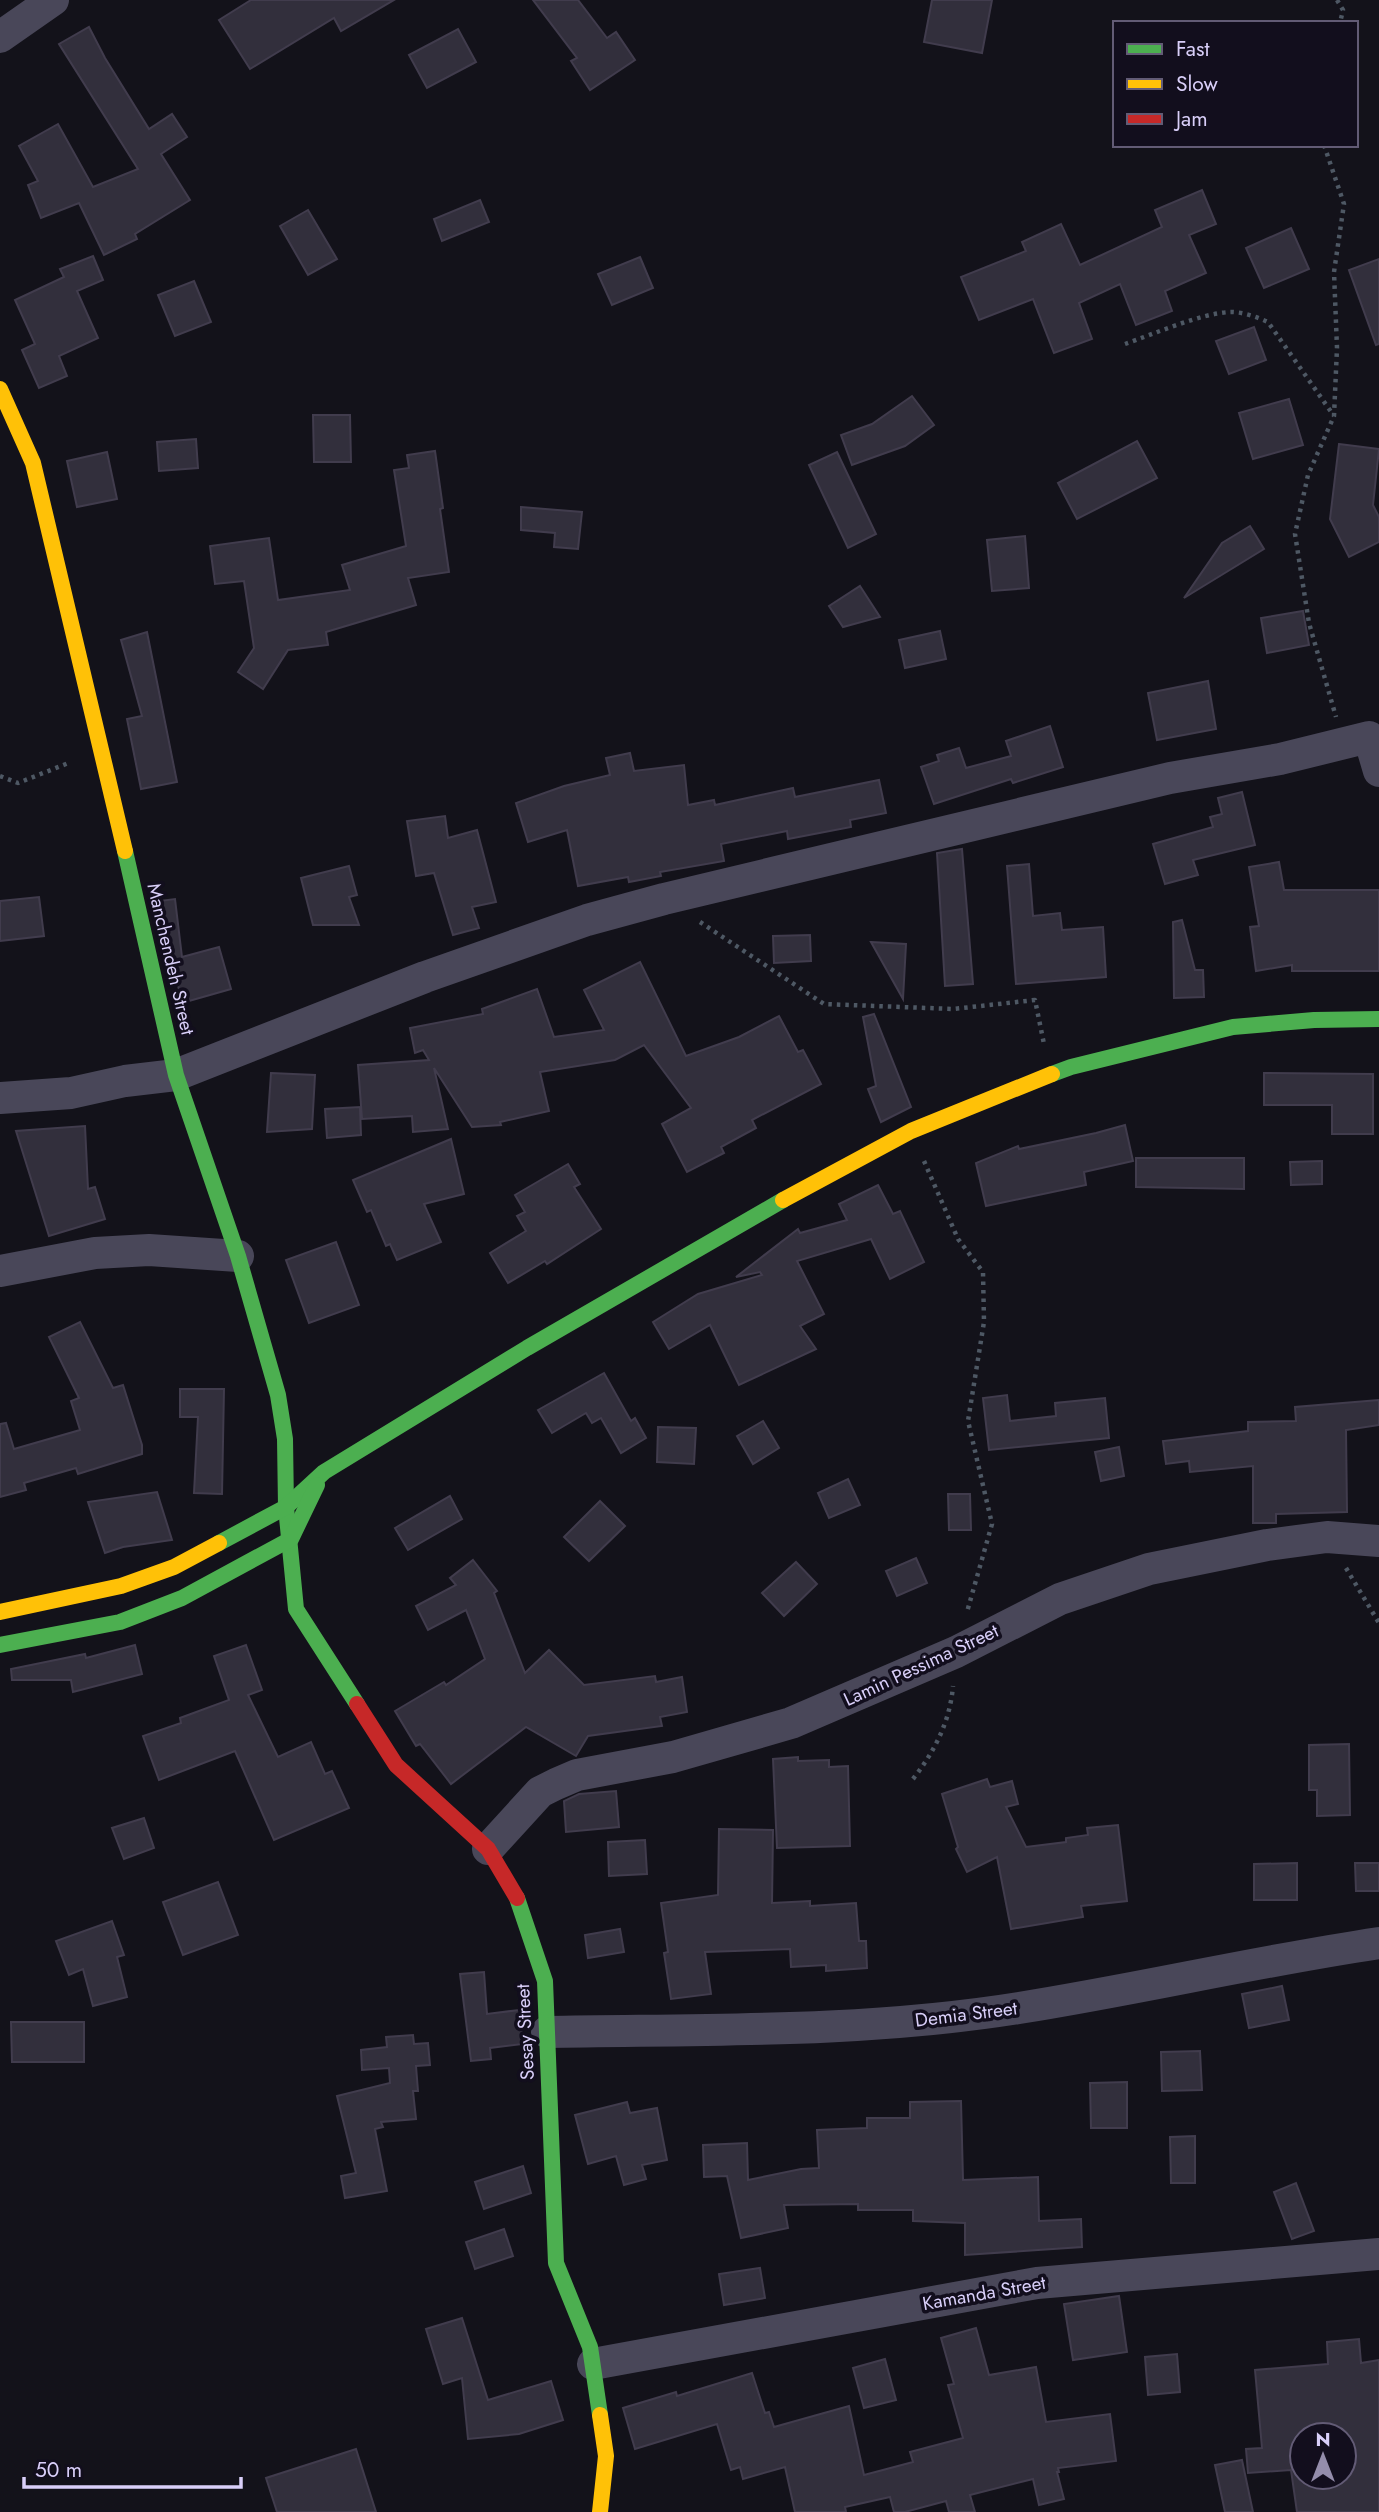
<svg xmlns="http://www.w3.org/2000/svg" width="1379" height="2512" font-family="Jost,sans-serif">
	<rect width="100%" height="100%" fill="#13121a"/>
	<g fill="#322f3c" stroke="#413c4d" stroke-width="2" fill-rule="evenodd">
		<polygon points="251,0 394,0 341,31 334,18 250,69 219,20"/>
		<polygon points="533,0 578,0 607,38 616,32 635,60 590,90 571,61 577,58"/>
		<polygon points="932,0 992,0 982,53 924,42"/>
		<polygon points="89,27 105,58 149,129 172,114 187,137 161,154 190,200 135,234 137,239 104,255 79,203 41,218 28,185 38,181 19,146 58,124 93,187 138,169 59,44"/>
		<polygon points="458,29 476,62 427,88 409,55"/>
		<polygon points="1202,190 1216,224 1189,235 1206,273 1165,291 1172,311 1136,325 1120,284 1079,303 1092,339 1054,353 1033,299 979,320 961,277 1026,251 1022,242 1061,224 1080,265 1162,227 1155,210"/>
		<polygon points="480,200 489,222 442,241 434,219"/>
		<polygon points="308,210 337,259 308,275 280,226"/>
		<polygon points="1291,228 1309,269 1264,288 1246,248"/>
		<polygon points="93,256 103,280 77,291 98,338 59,356 67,376 39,388 22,350 35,344 15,300 64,277 60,269"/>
		<polygon points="640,257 653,288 612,305 598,274"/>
		<polygon points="1379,259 1379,344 1376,345 1349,270"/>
		<polygon points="194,281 211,322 175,336 158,295"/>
		<polygon points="1254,327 1266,360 1229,374 1216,341"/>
		<polygon points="912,396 934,425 905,446 852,465 841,435 872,424"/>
		<polygon points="1289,399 1303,445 1253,459 1239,413"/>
		<polygon points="313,415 350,415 351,462 314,462"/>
		<polygon points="196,439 198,468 159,471 157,442"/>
		<polygon points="1137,441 1157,478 1077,519 1058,483"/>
		<polygon points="1339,444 1379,449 1373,505 1379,517 1379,542 1349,557 1330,519"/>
		<polygon points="435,451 443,508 440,509 449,572 408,578 416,605 326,632 328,645 288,650 263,689 238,672 254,648 244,581 215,584 210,546 269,538 278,600 350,590 342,565 406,546 394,470 409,468 407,455"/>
		<polygon points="107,452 117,499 77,507 67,461"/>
		<polygon points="837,452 876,534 848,548 809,465"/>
		<polygon points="521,507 582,512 578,549 554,547 555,533 521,530"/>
		<polygon points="1250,526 1264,549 1184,598 1222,543"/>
		<polygon points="1025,536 1029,588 992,591 987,540"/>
		<polygon points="860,586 880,617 843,627 829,606"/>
		<polygon points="1303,611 1309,645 1267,653 1261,618"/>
		<polygon points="940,631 946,659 905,668 899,640"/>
		<polygon points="147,632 177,782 141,789 127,719 142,716 121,640"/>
		<polygon points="1208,681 1216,729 1157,740 1148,693"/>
		<polygon points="1050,726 1063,767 1013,783 1011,779 934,804 921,767 939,761 937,755 959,748 966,768 1011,756 1006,741"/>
		<polygon points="630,753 634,771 684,765 688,805 714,800 715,805 793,788 795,797 879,780 886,813 850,820 851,827 788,839 787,831 721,844 724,861 660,872 661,876 629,882 628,877 578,886 567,830 528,842 516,803 564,786 610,775 606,758"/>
		<polygon points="1242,792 1255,845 1193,860 1198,875 1165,884 1153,844 1213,827 1210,817 1222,814 1218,798"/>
		<polygon points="445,816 448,838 477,830 496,902 472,907 479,928 453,935 434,873 416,876 407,821"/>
		<polygon points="962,849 973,984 945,986 937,853"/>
		<polygon points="1279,862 1284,890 1379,890 1379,971 1292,971 1292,965 1256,971 1250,927 1259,926 1249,867"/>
		<polygon points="1029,864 1033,916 1060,913 1062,930 1103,927 1106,977 1016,984 1007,866"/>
		<polygon points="349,866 357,895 349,897 359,925 313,925 301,878"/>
		<polygon points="39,897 44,936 0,941 0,901"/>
		<polygon points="175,899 182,957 219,947 231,989 182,1003 159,901"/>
		<polygon points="1182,920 1195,970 1203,970 1204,997 1174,998 1173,922"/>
		<polygon points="810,935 811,961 774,963 773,936"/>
		<polygon points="871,942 906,944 903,999"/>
		<polygon points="640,962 686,1056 739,1037 779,1016 798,1052 803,1050 821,1084 752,1120 756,1128 721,1147 724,1153 687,1172 662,1124 691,1108 644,1045 615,1060 540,1072 549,1111 500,1122 501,1125 472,1127 434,1068 448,1129 413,1132 412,1116 362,1119 358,1065 429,1060 423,1050 415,1053 410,1028 483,1014 482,1009 537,989 554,1037 604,1030 584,990"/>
		<polygon points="874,1014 911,1107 881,1122 868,1089 876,1086 863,1017"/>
		<polygon points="271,1073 315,1075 312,1129 267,1132"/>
		<polygon points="1264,1073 1373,1074 1373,1134 1332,1134 1332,1105 1264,1105"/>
		<polygon points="360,1107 361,1135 327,1138 325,1109"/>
		<polygon points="1125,1125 1133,1161 1084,1172 1086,1185 986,1206 976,1163 1018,1146 1019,1149 1096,1133"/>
		<polygon points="85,1126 88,1189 95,1187 105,1219 49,1236 16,1131"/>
		<polygon points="451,1139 464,1194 424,1204 441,1242 397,1260 390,1244 386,1246 371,1210 367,1212 353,1180"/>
		<polygon points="1136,1158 1244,1158 1244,1189 1136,1187"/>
		<polygon points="1322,1161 1322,1184 1291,1185 1290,1162"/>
		<polygon points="568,1164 580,1184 574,1187 601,1229 547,1264 545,1261 508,1283 490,1253 526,1231 517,1216 525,1212 515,1195"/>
		<polygon points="878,1185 893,1214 900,1211 924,1262 890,1279 871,1239 797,1261 824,1314 800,1326 816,1349 739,1385 710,1325 669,1349 653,1322 698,1294 762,1275 760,1272 736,1277 798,1229 800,1233 847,1220 839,1204"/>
		<polygon points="336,1242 359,1305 309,1323 286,1260"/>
		<polygon points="80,1322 113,1388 123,1385 142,1445 142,1454 78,1474 76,1468 24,1483 26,1490 0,1497 0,1424 6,1423 14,1449 80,1430 71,1401 79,1398 49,1337"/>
		<polygon points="604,1373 631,1421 635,1418 646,1438 621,1453 601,1418 592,1423 586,1413 552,1433 538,1410"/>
		<polygon points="180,1389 224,1389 222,1494 194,1493 198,1417 180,1417"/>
		<polygon points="1007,1395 1010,1421 1056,1416 1055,1403 1105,1398 1109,1438 989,1450 983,1398"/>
		<polygon points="1379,1400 1379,1425 1346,1430 1347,1512 1276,1514 1276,1523 1253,1523 1253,1466 1190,1472 1189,1461 1166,1464 1163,1441 1248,1431 1248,1422 1296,1421 1295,1407"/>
		<polygon points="763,1421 779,1448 753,1464 737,1436"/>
		<polygon points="658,1427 696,1428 694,1464 657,1462"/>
		<polygon points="1119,1447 1124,1476 1101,1481 1095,1452"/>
		<polygon points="848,1479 860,1505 829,1518 818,1493"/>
		<polygon points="157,1492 172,1540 123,1547 105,1553 88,1502"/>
		<polygon points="948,1494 970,1494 971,1530 949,1530"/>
		<polygon points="450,1496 462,1519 408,1550 395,1528"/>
		<polygon points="600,1501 625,1526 589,1561 564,1537"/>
		<polygon points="916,1558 927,1583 897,1596 886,1571"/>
		<polygon points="473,1560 497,1591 494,1593 525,1673 549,1650 584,1685 655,1676 656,1682 682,1677 687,1712 660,1717 662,1726 588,1736 576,1756 526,1727 451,1784 420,1744 416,1746 395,1711 444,1682 446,1685 485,1659 466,1610 428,1630 416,1606 456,1585 450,1578"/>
		<polygon points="796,1562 817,1584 784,1616 762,1593"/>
		<polygon points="135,1645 142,1674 73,1692 71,1680 12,1680 11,1669 85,1654 86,1658"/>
		<polygon points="246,1645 262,1690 248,1695 278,1757 311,1742 325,1774 332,1771 349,1808 274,1840 235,1751 159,1780 143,1736 181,1723 180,1718 229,1700 214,1656"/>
		<polygon points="1349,1744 1350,1815 1317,1816 1317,1790 1309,1790 1309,1745"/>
		<polygon points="798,1757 798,1761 829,1760 829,1767 848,1766 850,1846 777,1848 773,1759"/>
		<polygon points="987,1779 990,1787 1012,1781 1018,1804 1006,1807 1026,1847 1066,1842 1066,1838 1088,1835 1087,1828 1118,1825 1127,1901 1081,1906 1083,1917 1011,1929 997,1857 967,1872 956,1849 958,1847 942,1794"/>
		<polygon points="616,1791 619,1827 566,1832 564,1801 579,1794"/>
		<polygon points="144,1818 154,1848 124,1859 112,1828"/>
		<polygon points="719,1829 773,1830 772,1903 810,1901 810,1906 856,1903 859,1941 866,1941 867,1968 826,1971 826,1965 791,1967 790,1949 705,1952 711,1994 671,1999 664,1953 668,1952 661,1903 718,1895"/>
		<polygon points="645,1840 647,1874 609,1876 608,1842"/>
		<polygon points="1297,1863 1297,1900 1254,1900 1254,1864"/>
		<polygon points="1355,1863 1379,1863 1379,1891 1356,1891"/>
		<polygon points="218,1882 238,1935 183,1955 163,1902"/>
		<polygon points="112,1921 124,1955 117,1957 127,1997 93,2006 83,1969 69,1975 56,1941"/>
		<polygon points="620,1929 624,1952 588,1958 585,1935"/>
		<polygon points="484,1972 487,2014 519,2010 523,2044 490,2048 491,2059 471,2061 460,1974"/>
		<polygon points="1282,1986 1289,2020 1249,2028 1242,1994"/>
		<polygon points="11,2022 84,2022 84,2062 12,2062"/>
		<polygon points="413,2035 414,2044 428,2043 430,2065 416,2066 418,2091 413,2091 416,2119 381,2122 383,2127 375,2129 387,2191 345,2198 341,2176 356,2173 337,2096 390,2083 389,2068 362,2070 361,2050 387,2047 386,2037"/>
		<polygon points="1200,2051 1202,2090 1162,2091 1161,2052"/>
		<polygon points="1127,2082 1127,2128 1091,2128 1090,2083"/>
		<polygon points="961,2101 963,2180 1038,2177 1039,2221 1081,2219 1082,2247 965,2255 965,2223 913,2221 913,2210 858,2210 858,2204 784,2205 788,2228 741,2238 727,2176 704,2177 703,2145 747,2143 748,2180 801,2169 819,2168 817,2130 867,2128 867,2118 910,2118 910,2102"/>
		<polygon points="627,2102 630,2113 657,2108 667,2160 642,2165 646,2179 624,2185 616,2156 588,2164 575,2115"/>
		<polygon points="1195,2136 1195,2183 1171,2183 1170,2137"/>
		<polygon points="523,2166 531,2193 484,2209 475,2182"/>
		<polygon points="1296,2183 1314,2231 1292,2239 1274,2192"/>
		<polygon points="504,2229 513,2256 475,2269 466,2242"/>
		<polygon points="760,2268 765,2298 724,2305 719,2274"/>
		<polygon points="1119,2296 1127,2352 1073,2360 1064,2304"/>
		<polygon points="462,2318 488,2400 551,2381 563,2420 519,2434 468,2439 462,2378 443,2384 426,2329"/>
		<polygon points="976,2328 989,2375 1036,2367 1046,2422 1110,2414 1116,2461 1058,2468 1059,2472 1057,2472 1064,2499 1039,2505 1033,2479 970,2495 975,2512 949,2512 946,2501 905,2512 894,2512 890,2497 845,2507 846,2512 795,2512 785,2467 743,2479 740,2467 731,2470 717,2424 635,2449 623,2408 676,2392 677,2396 752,2373 765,2413 769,2412 774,2427 849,2406 864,2475 913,2462 910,2452 963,2438 948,2385 954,2384 941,2338"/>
		<path d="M1359,2339L1361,2363L1379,2360V2512H1297L1291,2470L1248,2473L1246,2449L1262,2448L1255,2370L1328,2364L1327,2342ZM1302,2435H1344V2477H1302Z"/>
		<polygon points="1177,2354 1180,2392 1148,2395 1145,2357"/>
		<polygon points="885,2359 896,2400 864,2408 853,2368"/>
		<polygon points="356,2449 376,2512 277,2512 266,2478"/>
		<polygon points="1242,2460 1253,2512 1225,2512 1215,2465"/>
	</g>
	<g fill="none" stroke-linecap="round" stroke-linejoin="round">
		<g stroke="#4e5864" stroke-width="4.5" stroke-dasharray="3.5 5" stroke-linecap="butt">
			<polyline points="1337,0 1343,10 1340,23"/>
			<polyline points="1324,145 1344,204 1334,272 1337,348 1334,416 1308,475 1295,534 1309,623 1336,717"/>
			<path d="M1125,344C1154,334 1201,313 1231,312C1243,312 1257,317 1268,322L1334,416"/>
			<polyline points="0,776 18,783 71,762"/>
			<polyline points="700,922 824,1004 953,1009 1035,1000 1044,1044"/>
			<polyline points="924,1161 958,1239 983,1272 984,1322 968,1421 992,1524 967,1612"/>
			<polyline points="1346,1568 1379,1623"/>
			<path d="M913,1779C935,1751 950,1721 953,1686"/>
		</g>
		<g stroke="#494759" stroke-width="32">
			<polyline points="0,37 53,0"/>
			<polyline points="0,1098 71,1093 125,1081 176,1075 425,977 587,920 664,899 1170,778 1280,759 1369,737 1379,771"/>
			<polyline points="0,1271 95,1253 149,1250 238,1256"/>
			<polyline points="488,1849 540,1792 556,1784 577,1775 673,1757 791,1723 956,1652 1060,1599 1149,1569 1267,1545 1327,1537 1379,1541"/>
			<path d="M547,2032C704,2029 863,2033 1019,2008C1139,1989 1258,1961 1379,1943"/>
			<polyline points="593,2364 1037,2283 1379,2254"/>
		</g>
		<g stroke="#4caf50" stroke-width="16">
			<polyline points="125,851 176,1075 238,1256 278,1395 285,1439 286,1507 296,1609 357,1704"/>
			<polyline points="1052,1074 1071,1067 1233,1027 1314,1020 1379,1019"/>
			<polyline points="219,1543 286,1507 324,1472 527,1348 783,1200"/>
			<polyline points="0,1645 120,1622 182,1598 291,1539 317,1485"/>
			<polyline points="517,1898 545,1981 556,2263 590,2347 600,2415"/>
		</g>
		<g stroke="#ffc107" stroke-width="16">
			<polyline points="0,389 33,463 125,851"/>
			<polyline points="783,1200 911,1131 1052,1074"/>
			<polyline points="0,1612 121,1586 174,1567 219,1543"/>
			<polyline points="600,2415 606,2456 600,2512"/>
		</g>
		<polyline stroke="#c62828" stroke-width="16" points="357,1704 396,1765 488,1849 517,1898"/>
	</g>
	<g text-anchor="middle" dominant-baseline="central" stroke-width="7" stroke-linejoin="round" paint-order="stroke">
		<g font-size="19" fill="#d9cff9" stroke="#120e1d">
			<text transform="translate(171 959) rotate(77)">Manchendeh Street</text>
			<text transform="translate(921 1665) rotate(-25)">Lamin Pessima Street</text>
			<text transform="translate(966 2014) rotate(-7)">Demia Street</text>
			<text transform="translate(525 2032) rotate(-93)">Sesay Street</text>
			<text transform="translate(984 2293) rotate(-10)">Kamanda Street</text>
		</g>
	</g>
	<rect x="1113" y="21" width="245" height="126" fill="#120e1d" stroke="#625b75" stroke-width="2"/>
	<rect x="1127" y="44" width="35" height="10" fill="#4caf50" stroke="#625b75" stroke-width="2"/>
	<text x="1176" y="56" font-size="21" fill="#d9cff9">Fast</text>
	<rect x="1127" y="79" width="35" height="10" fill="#ffc107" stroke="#625b75" stroke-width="2"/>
	<text x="1176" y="91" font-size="21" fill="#d9cff9">Slow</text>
	<rect x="1127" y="114" width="35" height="10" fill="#c62828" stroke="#625b75" stroke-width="2"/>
	<text x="1176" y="126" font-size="21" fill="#d9cff9">Jam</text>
	<g transform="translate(1323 2456)"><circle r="33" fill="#120e1d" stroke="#625b75" stroke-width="2"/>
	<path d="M0-5L12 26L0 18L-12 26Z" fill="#948dab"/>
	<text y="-10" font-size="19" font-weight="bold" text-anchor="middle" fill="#d9cff9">N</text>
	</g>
	<path d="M24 2477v10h217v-10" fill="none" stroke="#d9cff9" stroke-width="3.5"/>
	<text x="35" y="2477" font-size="21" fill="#d9cff9" stroke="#120e1d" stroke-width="5" paint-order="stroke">50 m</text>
</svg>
